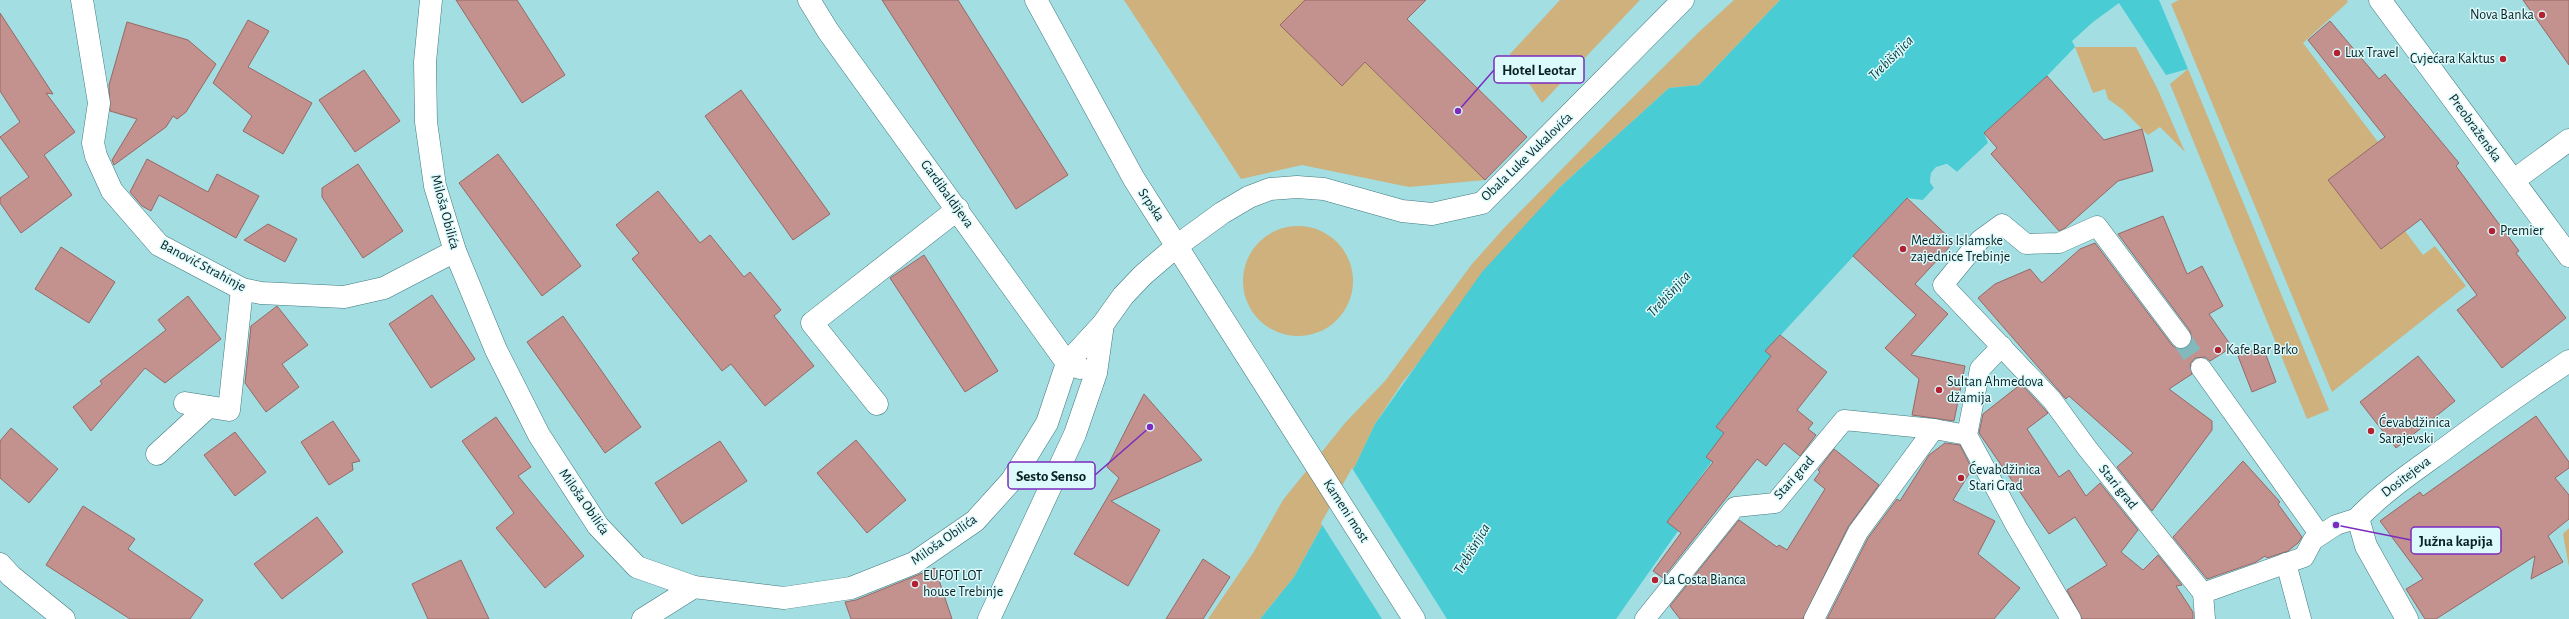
<svg xmlns="http://www.w3.org/2000/svg" width="2569" height="619" font-family="'Alegreya Sans',sans-serif">
	<rect width="100%" height="100%" fill="#a2dee2"/>
	<g fill="#ceb17c">
		<polygon points="1124,0 1305,0 1365,62 1485,180 1409,187 1302,165 1241,179"/>
		<polygon points="1560,0 1640,0 1542,103 1510,54"/>
		<polygon points="1734,0 1780,0 1699,85 1669,88 1560,187 1402,383 1375,424 1356,464 1294,577 1260,619 1208,619 1253,553 1283,500 1345,423 1385,381 1472,264 1505,227 1613,117 1699,32"/>
		<polygon points="2179,0 2347,0 2348,2 2303,43 2378,142 2328,180 2381,249 2405,231 2423,255 2435,246 2466,286 2332,392 2171,4"/>
		<polygon points="2075,47 2136,47 2158,90 2185,152 2160,127 2148,135 2122,109 2108,99 2105,89 2093,93"/>
		<polygon points="2188,69 2329,410 2307,419 2170,84"/>
		<circle cx="1298" cy="281" r="55"/>
		<polygon points="2569,528 2569,567 2563,534"/>
	</g>
	<path fill="#4accd5" d="M1780,0H2159L2188,69L2166,75L2119,3L2093,22L2072,41L2075,47L2047,76L1984,133L1988,143L1957,172L1947,164C1935,167 1931,169 1930,182L1934,188L1923,200L1907,198L1766,351L1779,363L1754,378L1716,427L1724,433L1706,457L1712,461L1668,522L1678,531L1616,619H1260L1294,577L1356,464L1375,424L1482,272L1560,187L1669,88L1699,85Z"/>
	<g fill="#a2dee2">
		<polygon points="1988,143 1990,144 1958,174 1947,166 1937,168 1933,174 1932,181 1936,189 1924,202 1923,200 1934,188 1930,182 1931,173 1936,167 1947,164 1957,172"/>
		<polygon points="1352,468 1447,619 1382,619 1321,523"/>
	</g>
	<g fill="#c3918e" stroke="#976866">
		<polygon points="456,0 517,0 565,75 522,103"/>
		<polygon points="882,0 958,0 1068,175 1016,209"/>
		<polygon points="1305,0 1426,0 1407,19 1527,137 1485,180 1365,62 1342,86 1280,25"/>
		<polygon points="2523,0 2569,0 2569,65"/>
		<polygon points="0,13 53,94 46,93 75,132 44,155 72,195 21,233 0,203 0,198 29,177 0,137 20,122 0,91"/>
		<polygon points="248,20 269,31 248,67 312,103 283,154 243,131 252,116 213,83"/>
		<polygon points="2330,21 2379,79 2385,74 2459,163 2456,166 2519,251 2516,253 2566,318 2502,368 2457,310 2477,295 2421,219 2381,249 2328,180 2385,137 2308,40"/>
		<polygon points="127,22 188,40 216,64 186,112 177,119 173,116 166,127 114,165 112,160 137,119 110,111 109,85"/>
		<polygon points="364,70 400,121 355,152 319,100"/>
		<polygon points="2047,76 2104,140 2142,129 2153,171 2118,181 2065,228 2059,231 1991,154 1997,148 1984,133"/>
		<polygon points="741,90 830,214 793,240 705,116"/>
		<polygon points="498,154 581,266 542,296 459,183"/>
		<polygon points="147,159 208,192 217,174 259,196 236,238 159,195 151,211 142,206 130,192"/>
		<polygon points="358,164 403,231 363,258 322,197 322,188"/>
		<polygon points="658,191 700,243 710,235 744,277 750,272 781,310 774,316 814,366 765,406 731,364 722,371 632,259 639,253 616,225"/>
		<polygon points="1907,198 1954,242 1915,284 1948,314 1911,355 1965,366 1954,421 1912,415 1919,379 1885,348 1916,315 1853,256"/>
		<polygon points="2163,216 2187,274 2202,266 2223,306 2209,314 2232,347 2210,361 2205,357 2195,358 2190,364 2192,374 2169,389 2212,421 2212,430 2152,511 2117,467 2133,453 2069,396 2066,399 1978,298 1995,284 2030,269 2042,283 2080,249 2095,243 2172,345 2177,349 2188,347 2192,342 2190,331 2118,234"/>
		<polygon points="268,224 297,239 285,262 244,240"/>
		<polygon points="61,247 115,282 89,323 35,289"/>
		<polygon points="924,255 998,371 965,392 890,278"/>
		<polygon points="432,295 475,359 431,388 389,324"/>
		<polygon points="188,296 221,339 165,383 145,368 91,431 73,407 102,384 100,381 166,330 158,320"/>
		<polygon points="277,306 308,345 282,364 299,387 266,412 245,383 251,326"/>
		<polygon points="563,316 641,427 605,453 527,342"/>
		<polygon points="1780,335 1827,372 1797,410 1813,423 1808,429 1816,435 1800,456 1784,443 1766,466 1757,459 1663,578 1653,571 1681,533 1667,522 1713,462 1706,457 1724,433 1716,427 1771,356 1765,351"/>
		<polygon points="2263,347 2276,382 2252,392 2238,356"/>
		<polygon points="2418,356 2455,401 2396,448 2360,402"/>
		<polygon points="2021,384 2048,413 2027,429 2059,477 2069,470 2086,496 2100,483 2138,530 2121,552 2143,570 2158,555 2182,585 2176,586 2193,612 2193,619 2082,619 2067,590 2107,565 2075,517 2049,534 1979,433 1983,414"/>
		<polygon points="1144,394 1202,460 1111,501 1160,530 1128,586 1074,554 1119,478 1107,467"/>
		<polygon points="2536,416 2569,462 2569,468 2555,478 2569,495 2569,519 2548,536 2563,562 2531,579 2535,556 2436,619 2425,619 2406,589 2423,579 2380,521 2420,492 2423,496"/>
		<polygon points="496,417 531,467 518,476 584,556 545,588 496,528 514,513 462,441"/>
		<polygon points="333,421 360,461 352,463 353,470 329,485 301,442"/>
		<polygon points="11,428 58,469 29,503 0,478 0,441"/>
		<polygon points="235,432 266,472 235,496 204,455"/>
		<polygon points="856,440 906,500 867,533 817,473"/>
		<polygon points="720,441 747,481 682,524 655,483"/>
		<polygon points="1945,443 1960,445 1972,469 1953,500 1995,521 1978,554 2020,588 1994,619 1827,619 1868,538 1897,499 1900,501 1929,455"/>
		<polygon points="1834,449 1879,485 1848,527 1803,619 1680,619 1670,606 1739,520 1777,547 1779,545 1787,550 1825,489 1814,480 1820,472 1818,470"/>
		<polygon points="2243,461 2280,502 2278,504 2302,537 2298,543 2288,551 2267,558 2265,556 2256,562 2207,579 2173,537"/>
		<polygon points="83,506 135,539 128,549 203,600 190,619 130,619 46,565"/>
		<polygon points="317,517 343,552 282,599 254,564"/>
		<polygon points="1203,559 1230,577 1203,619 1166,619"/>
		<polygon points="461,560 489,619 428,619 412,584"/>
		<polygon points="935,568 952,619 851,619 845,602 856,600"/>
	</g>
	<g fill="none" stroke-linecap="round" stroke-linejoin="round">
		<polyline stroke="#83b8bc" stroke-width="20" stroke-dasharray="20 10" stroke-linecap="butt" points="2181,338 2201,368"/>
		<defs>
			<g id="pedestrian">
				<polyline points="2181,338 2097,226 2059,243 2026,244 2002,224 1980,240 1943,285 2052,400 2087,448 2203,593"/>
				<polyline points="2002,346 1980,369 1967,435 2016,526 2071,619"/>
				<polyline points="2201,368 2320,535"/>
				<polyline points="2286,563 2301,619"/>
				<polyline points="1645,619 1735,507 1775,503 1844,420 1934,429"/>
				<polyline points="1814,619 1858,532 1934,429 1967,435"/>
				<polyline points="2205,619 2203,593 2304,557 2313,540 2336,525 2358,518"/>
			</g>
			<g id="minor">
				<polyline points="82,0 99,103 93,143 96,156 112,191 159,245 242,289 261,293 344,297 384,288 455,251"/>
				<polyline points="431,0 425,62 426,122 435,186 455,251 496,350 539,435 598,526 637,567 694,587 784,598 851,588 914,563 975,521 1012,480 1047,423 1067,363 1103,324"/>
				<polyline points="809,0 828,31 1067,363 1080,368"/>
				<polyline points="2380,0 2569,256"/>
				<polyline points="2514,180 2569,140"/>
				<polyline points="185,403 229,410 242,289"/>
				<polyline points="877,404 812,323 958,209"/>
				<polyline points="157,454 208,407"/>
				<polyline points="0,564 11,576 64,619"/>
				<polyline points="643,619 694,587"/>
				<polyline points="989,619 1075,434 1096,373 1103,324 1123,296 1143,275 1178,245 1222,213 1249,197 1270,189 1297,187 1324,189 1402,211 1432,214 1482,203 1683,0"/>
				<path d="M2407,619L2366,546L2358,518C2382,493 2411,473 2439,453C2482,421 2525,390 2569,361"/>
			</g>
			<polyline id="tertiary" points="1036,0 1134,179 1414,619"/>
		</defs>
		<use href="#pedestrian" stroke="#40797e" stroke-width="21"/>
		<use href="#minor" stroke="#40797e" stroke-width="23"/>
		<use href="#tertiary" stroke="#40797e" stroke-width="23"/>
		<use href="#pedestrian" stroke="#fff" stroke-width="20"/>
		<use href="#minor" stroke="#fff" stroke-width="22"/>
		<use href="#tertiary" stroke="#fff" stroke-width="22"/>
	</g>
	<g fill="#b32131" stroke="#dcf9fb" stroke-width="1.5">
		<circle cx="2542" cy="15" r="4"/>
		<circle cx="2337" cy="53" r="4"/>
		<circle cx="2503" cy="59" r="4"/>
		<circle cx="2492" cy="231" r="4"/>
		<circle cx="1903" cy="249" r="4"/>
		<circle cx="2218" cy="350" r="4"/>
		<circle cx="1939" cy="390" r="4"/>
		<circle cx="2371" cy="431" r="4"/>
		<circle cx="1961" cy="478" r="4"/>
		<circle cx="1655" cy="580" r="4"/>
		<circle cx="915" cy="584" r="4"/>
	</g>
	<g text-anchor="middle" dominant-baseline="central" stroke-width="3" stroke-linejoin="round" paint-order="stroke">
		<g font-size="14" fill="#092123" stroke="#dcf9fb" text-anchor="start">
			<text x="2534" y="15" text-anchor="end">Nova Banka</text>
			<text x="2345" y="53">Lux Travel</text>
			<text x="2495" y="59" text-anchor="end">Cvjećara Kaktus</text>
			<text x="2500" y="231">Premier</text>
			<text x="1911" y="241">Medžlis Islamske<tspan x="1911" dy="16">zajednice Trebinje</tspan></text>
			<text x="2226" y="350">Kafe Bar Brko</text>
			<text x="1947" y="382">Sultan Ahmedova<tspan x="1947" dy="16">džamija</tspan></text>
			<text x="2379" y="423">Ćevabdžinica<tspan x="2379" dy="16">Sarajevski</tspan></text>
			<text x="1969" y="470">Ćevabdžinica<tspan x="1969" dy="16">Stari Grad</tspan></text>
			<text x="923" y="576">EUFOT LOT<tspan x="923" dy="16">house Trebinje</tspan></text>
			<text x="1663" y="580">La Costa Bianca</text>
		</g>
		<g font-size="14" fill="#092123" stroke="#dcf9fb">
			<text transform="translate(2475 128) rotate(54)">Preobraženska</text>
			<text transform="translate(1527 157) rotate(-44)">Obala Luke Vukalovića</text>
			<text transform="translate(947 194) rotate(54)">Gardibaldijeva</text>
			<text transform="translate(1151 205) rotate(56)">Srpska</text>
			<text transform="translate(445 212) rotate(75)">Miloša Obilića</text>
			<text transform="translate(203 266) rotate(28)">Banović Strahinje</text>
			<text transform="translate(2406 477) rotate(-37)">Dositejeva</text>
			<text transform="translate(1794 478) rotate(-48)">Stari grad</text>
			<text transform="translate(2118 487) rotate(51)">Stari grad</text>
			<text transform="translate(584 502) rotate(55)">Miloša Obilića</text>
			<text transform="translate(1346 511) rotate(57)">Kameni most</text>
			<text transform="translate(944 540) rotate(-35)">Miloša Obilića</text>
		</g>
		<g font-size="15" font-style="italic" fill="#003e42" stroke="#dcf9fb">
			<text transform="translate(1891 58) rotate(-45)">Trebišnjica</text>
			<text transform="translate(1669 294) rotate(-47)">Trebišnjica</text>
			<text transform="translate(1472 549) rotate(-59)">Trebišnjica</text>
		</g>
	</g>
	<path fill="none" stroke="#7b2cbf" stroke-width="1.5" d="M1458 111L1494 70M1150 427L1095 475M2336 525L2411 540"/>
	<g fill="#7b2cbf" stroke="#dcf9fb" stroke-width="1.5">
		<circle cx="1458" cy="111" r="4"/>
		<circle cx="1150" cy="427" r="4"/>
		<circle cx="2336" cy="525" r="4"/>
	</g>
	<g fill="#dcf9fb" stroke="#7b2cbf" stroke-width="1.5">
		<rect x="1494" y="56" width="90" height="27" rx="4"/>
		<rect x="1008" y="462" width="87" height="27" rx="4"/>
		<rect x="2411" y="527" width="90" height="27" rx="4"/>
	</g>
	<g font-size="15" text-anchor="middle" font-weight="bold" fill="#092123">
		<text x="1539" y="75">Hotel Leotar</text>
		<text x="1051" y="481">Sesto Senso</text>
		<text x="2456" y="546">Južna kapija</text>
	</g>
</svg>
